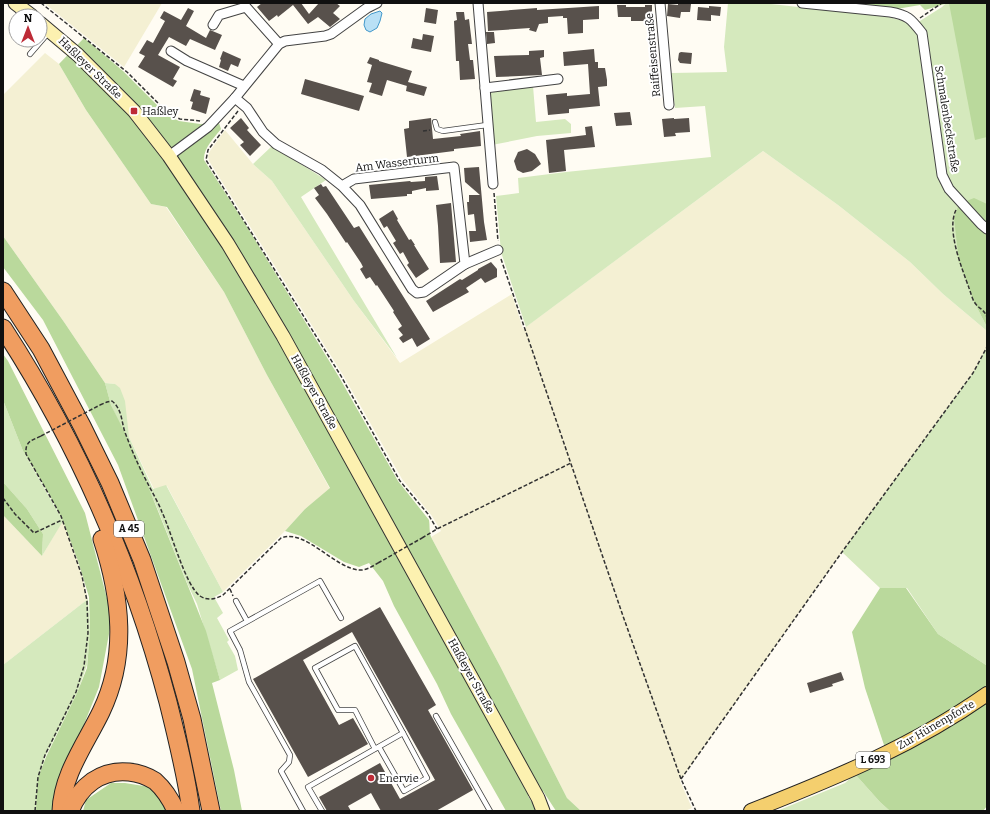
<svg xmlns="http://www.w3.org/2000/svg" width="990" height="814" font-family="Bitter,serif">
	<rect width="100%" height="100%" fill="#fffcf3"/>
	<g fill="#f4f0d3">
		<polygon points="44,3 162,3 124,67"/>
		<polygon points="45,53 59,64 86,110 151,204 166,207 224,292 267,375 330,489 305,509 285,531 223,592 167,486 154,489 129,437 115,384 105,383 64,322 3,236 3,95"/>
		<polygon points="225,130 253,164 272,181 354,301 400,363 512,294 523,329 763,151 838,205 910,262 943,294 987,331 987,347 973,373 842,552 680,781 692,808 685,811 581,811 567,798 500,666 431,537 441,531 432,516 402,479 343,375 209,161 208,156 210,151"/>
		<polygon points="3,515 42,556 63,520 78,562 88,599 3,665"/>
	</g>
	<g fill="#d5e9bd">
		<polygon points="728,3 762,3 889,17 903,21 912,26 942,7 946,3 987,3 987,224 959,204 959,262 974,302 987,327 987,331 943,294 910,262 838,205 763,151 526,327 501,252 496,196 519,193 518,178 566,172 711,157 705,106 675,108 671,73 727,72 724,47"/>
		<polygon points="533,86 536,122 565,119 571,124 571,133 537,136 492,145 488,97 491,93 497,91"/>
		<polygon points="272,146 326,180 301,197 397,358 354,301 272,181 253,164"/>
		<polygon points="987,347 987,664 986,665 938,634 907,588 880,588 842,552 973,373"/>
		<polygon points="105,383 115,384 120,388 125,401 129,437 153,489 166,485 223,592 214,597 223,613 217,618 229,640 227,642 235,656 238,670 220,680 197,604 188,585 156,505 111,405"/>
		<polygon points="3,400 23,451 63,521 42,556 43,534 27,509 3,482"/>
		<polygon points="88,599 90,633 87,665 77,693 45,757 38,780 37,811 3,811 3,665"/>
		<polygon points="855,774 880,802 890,811 777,811 845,783"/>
	</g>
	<g fill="#bad99c">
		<polygon points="834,3 948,3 925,10 920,5 891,10"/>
		<polygon points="949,3 987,3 987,137 975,140"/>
		<path d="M84,38L123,71L167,115L179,121L200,124L219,123L221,129C214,138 203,149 204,160L244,222L339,377L398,481L429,520C430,526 429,531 431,537L500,666L567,798L581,811H556L543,791L528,796L537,811H506L451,714L437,684L394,606L383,581L369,563L359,567L344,562L301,536L285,531L305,509L330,488L267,375L224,292L167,207L151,204L86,110L59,64Z"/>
		<polygon points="974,198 987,204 987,327 974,302 959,262 954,218 959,204"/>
		<polygon points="3,236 64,322 105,383 111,405 125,433 146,481 206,631 220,680 212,683 234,770 242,811 221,811 192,669 118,465 43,320 3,267"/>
		<polygon points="3,354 8,361 85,513 112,618 99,687 52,804 52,811 36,811 38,778 46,757 77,693 87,668 90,631 89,597 78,561 63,521 49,494 23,451 3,400"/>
		<polygon points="3,482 27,509 43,534 42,556 3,515"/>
		<polygon points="880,588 906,588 938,634 986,665 987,664 987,806 983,811 890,811 880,802 855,774 887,754 865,688 852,632"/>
		<polygon points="111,783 125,783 150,787 166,804 167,811 83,811 86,800"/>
	</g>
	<polygon fill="#b9e0f5" stroke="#4298ca" points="380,11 382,13 380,21 377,28 370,32 366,30 364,25 365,19 371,14"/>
	<g fill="#58514c">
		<polygon points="262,3 301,3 309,14 319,3 336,3 340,6 333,13 340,19 330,27 318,17 308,24 293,5 278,17 277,15 269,21 257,7"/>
		<polygon points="678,3 691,4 690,12 681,12 680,18 667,16 668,4 678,5"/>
		<polygon points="617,5 626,5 626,7 645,7 645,5 652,5 652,26 645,26 645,21 631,21 631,17 618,17"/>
		<polygon points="599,6 599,19 583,20 583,33 568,34 567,18 563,18 563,16 548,17 548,23 539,24 536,32 529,30 530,28 488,31 487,12 537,8 537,10"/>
		<polygon points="709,6 721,7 720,16 711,15 711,21 697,20 698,7 709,8"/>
		<polygon points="188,8 194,11 186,26 206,38 210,30 222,35 215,50 190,39 186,46 169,37 158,55 180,67 173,79 177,81 173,87 138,67 145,56 139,53 147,40 153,43 165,21 160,18 164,11 181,20"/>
		<polygon points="426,8 438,10 436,24 424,22"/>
		<polygon points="456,12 464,12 465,20 469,19 472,44 468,44 470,60 473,60 475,79 460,80 459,61 456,61 454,21 457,20"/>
		<polygon points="486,32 494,32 495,43 487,44"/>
		<polygon points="423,34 434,36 431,52 411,48 413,38 422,40"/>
		<polygon points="594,49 595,62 598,62 598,68 605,68 607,80 607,86 598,87 600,106 569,109 569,113 548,115 546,95 567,93 567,96 590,94 588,64 564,66 563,52"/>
		<polygon points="544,50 544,57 540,58 542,75 496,77 494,56 529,55 529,51"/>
		<polygon points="223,51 241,59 238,67 231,64 228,71 219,67 221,60 220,59"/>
		<polygon points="681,52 692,53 691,64 680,63 678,60 679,53"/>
		<polygon points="370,57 379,60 379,61 412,71 408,82 427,87 424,96 406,91 407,85 407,86 387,80 382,96 369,92 372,83 367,82 372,65 367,63"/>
		<polygon points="305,79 364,96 359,111 301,94"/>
		<polygon points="194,89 201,91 200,95 210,98 206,114 191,109 193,102 190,101"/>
		<polygon points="630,112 632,125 616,126 614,113"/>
		<polygon points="241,118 249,128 247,130 261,145 250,156 240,145 244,142 230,128"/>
		<polygon points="431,118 433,139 461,136 460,134 480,131 481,146 454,149 454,151 407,157 404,129 409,128 409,121"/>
		<polygon points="674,118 674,119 689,118 690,132 675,133 676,136 664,137 662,119"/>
		<polygon points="592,126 595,147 564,150 566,171 549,173 546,140 586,135 585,127"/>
		<polygon points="527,149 535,154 541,164 532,171 523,173 517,170 514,161 518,152"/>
		<polygon points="479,167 484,222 487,240 470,242 469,231 476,231 474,214 468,215 467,202 469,202 469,195 480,195 465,182 464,168"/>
		<polygon points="437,176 439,190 426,191 426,188 412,191 412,194 407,194 407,196 371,199 369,185 410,181 411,182 425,181 425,177"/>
		<polygon points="321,184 323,187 326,186 354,228 359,226 430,339 417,347 412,338 403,343 399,338 403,335 398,329 402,326 393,312 394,311 377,285 376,286 370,277 366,279 360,269 363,267 361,263 347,242 346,243 327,214 315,198 319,195 314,188"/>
		<polygon points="451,203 456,262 440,263 438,226 436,205"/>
		<polygon points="393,210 398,219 397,220 409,240 411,239 415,245 414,245 429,269 416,278 407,265 409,263 403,252 400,254 393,243 396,241 387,226 384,228 379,219"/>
		<polygon points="491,262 497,269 497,277 485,283 481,278 466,288 469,292 433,312 426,301 460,279 462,280 478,270 478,269"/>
		<polygon points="380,607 436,705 428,710 473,790 436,811 381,811 371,793 348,806 351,811 327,811 319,797 380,763 400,799 435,780 352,632 303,660 339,725 353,718 368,744 308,777 253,679"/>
		<polygon points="841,672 844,680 832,684 833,686 810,693 807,683"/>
	</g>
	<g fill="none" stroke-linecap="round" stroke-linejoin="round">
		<defs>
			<g id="lane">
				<polyline points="30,54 49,32"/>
				<polyline points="435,122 437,129 443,131 487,125"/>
				<polyline points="236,601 247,621"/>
				<polyline points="436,716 490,811"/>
				<polyline points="379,747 404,791 427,778 403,733"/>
				<polyline points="303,811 281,771 289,762 290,755 249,682 240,650 230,631 320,581 341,618"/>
				<polyline points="322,811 308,787 403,733 355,646 315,668 338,710 355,710 375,749"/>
			</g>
			<g id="street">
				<polyline points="478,3 493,184"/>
				<polyline points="660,3 669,105"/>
				<path d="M802,3L890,12C908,15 911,19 922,33L942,175L949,189L981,224L987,229"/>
				<polyline points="213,25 219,15 246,7 279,44"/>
				<polyline points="171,51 187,61 244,86"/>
				<polyline points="485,88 558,79"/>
				<polyline points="235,98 247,108 263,132 276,144 322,170 342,186 360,205 412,289 417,293 424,292 465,264 454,167 354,179 342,186"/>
				<polyline points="169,156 208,127 235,98 279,44 285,41 325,36 331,34 367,8 377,3"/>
				<polyline points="465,264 498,250"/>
			</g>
			<g id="secondary">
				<polyline points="15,3 32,16"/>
				<polyline points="40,23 78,55 134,111 169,156 228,244 283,336 538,798 543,811"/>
			</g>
			<path id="primary" d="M751,811C835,778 913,746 987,694"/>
			<g id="highway">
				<polyline points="3,291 41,349 82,426 110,483 142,560 176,662 192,719 211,811"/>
				<path d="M3,328C77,442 133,570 168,702C177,738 186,774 191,811"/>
				<path d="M61,811C62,775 86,743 101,712C128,656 121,597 102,539"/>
				<path d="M70,811C80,786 101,769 129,772C138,773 147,776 155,781C164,789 171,800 176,811"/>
			</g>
		</defs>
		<use href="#lane" stroke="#434343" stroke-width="6"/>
		<use href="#street" stroke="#434343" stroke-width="11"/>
		<use href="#secondary" stroke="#323232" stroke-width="15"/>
		<use href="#primary" stroke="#212121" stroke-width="16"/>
		<use href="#highway" stroke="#212121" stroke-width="19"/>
		<g stroke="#323232" stroke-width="1.5" stroke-dasharray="4 2" stroke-linecap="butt">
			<polyline points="41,3 127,72 170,115 180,119 201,121"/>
			<polyline points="920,18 942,3"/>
			<polyline points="238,111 208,150 206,160 341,376 400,481 428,514 437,529"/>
			<polyline points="423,131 430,130"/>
			<polyline points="494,193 498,241"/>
			<path d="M956,210C946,230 962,268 969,288C971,293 972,299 975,303C979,309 984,309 987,317"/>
			<polyline points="501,259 623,616 681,779 696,811"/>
			<path d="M100,405L107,402L112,401C123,410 121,423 126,435C132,451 139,467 147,482C152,492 158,502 162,512C171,531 185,585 200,596C207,601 216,599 223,595L281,538C306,528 335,570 361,570C367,570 373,566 378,563"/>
			<polyline points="3,498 15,514 34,533 62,520"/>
			<polyline points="422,538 437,529 571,463"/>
			<polyline points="230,589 233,596"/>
			<polyline points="681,779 842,552 973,373 987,347"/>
			<path d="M35,811L38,777L45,755L76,692L84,666L88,633L87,601L82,576L61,516L26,454C25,441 31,441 41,436"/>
		</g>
		<use href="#lane" stroke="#fff" stroke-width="4.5"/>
		<use href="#street" stroke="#fff" stroke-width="9"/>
		<use href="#secondary" stroke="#fcf1b0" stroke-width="13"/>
		<use href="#primary" stroke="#f4cf6e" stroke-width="14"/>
		<use href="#highway" stroke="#f09d60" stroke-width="17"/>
		<g stroke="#323232" stroke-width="1.5" stroke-dasharray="4 2" stroke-linecap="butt">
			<polyline points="41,436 100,405"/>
			<polyline points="378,563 422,538"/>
		</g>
	</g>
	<g fill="#bd2b37" stroke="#fff" stroke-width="1.5">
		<rect x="130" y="107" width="8" height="8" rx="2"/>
		<circle cx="371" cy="778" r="4"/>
	</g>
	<g text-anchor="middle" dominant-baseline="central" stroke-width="4" stroke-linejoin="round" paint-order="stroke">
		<g fill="#fff" stroke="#585858" stroke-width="1">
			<rect x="114" y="521" width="30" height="16" rx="3"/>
			<rect x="856" y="752" width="34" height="16" rx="3"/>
		</g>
		<g font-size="10" font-weight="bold" fill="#101010">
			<text x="129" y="529">A 45</text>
			<text x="873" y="760">L 693</text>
		</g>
		<g font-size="11" fill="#101010" stroke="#fff">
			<text transform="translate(653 55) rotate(-95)">Raiffeisenstraße</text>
			<text transform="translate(90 68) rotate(44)">Haßleyer Straße</text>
			<text transform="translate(947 119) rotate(81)">Schmalenbeckstraße</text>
			<text transform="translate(397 163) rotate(-7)">Am Wasserturm</text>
			<text transform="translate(314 392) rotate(61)">Haßleyer Straße</text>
			<text transform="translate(471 676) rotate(61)">Haßleyer Straße</text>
			<text transform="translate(936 725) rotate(-30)">Zur Hünenpforte</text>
		</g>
		<g font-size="11" fill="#101010" stroke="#fff" text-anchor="start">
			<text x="142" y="111">Haßley</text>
			<text x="379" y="778">Enervie</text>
		</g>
	</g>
	<rect width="990" height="814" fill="none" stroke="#101010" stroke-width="8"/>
	<g transform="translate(28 28)"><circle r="19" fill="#ffffff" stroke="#9f9f9f"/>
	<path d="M0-3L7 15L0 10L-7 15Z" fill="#bd2b37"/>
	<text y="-6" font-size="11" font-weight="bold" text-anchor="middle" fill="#101010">N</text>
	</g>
</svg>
